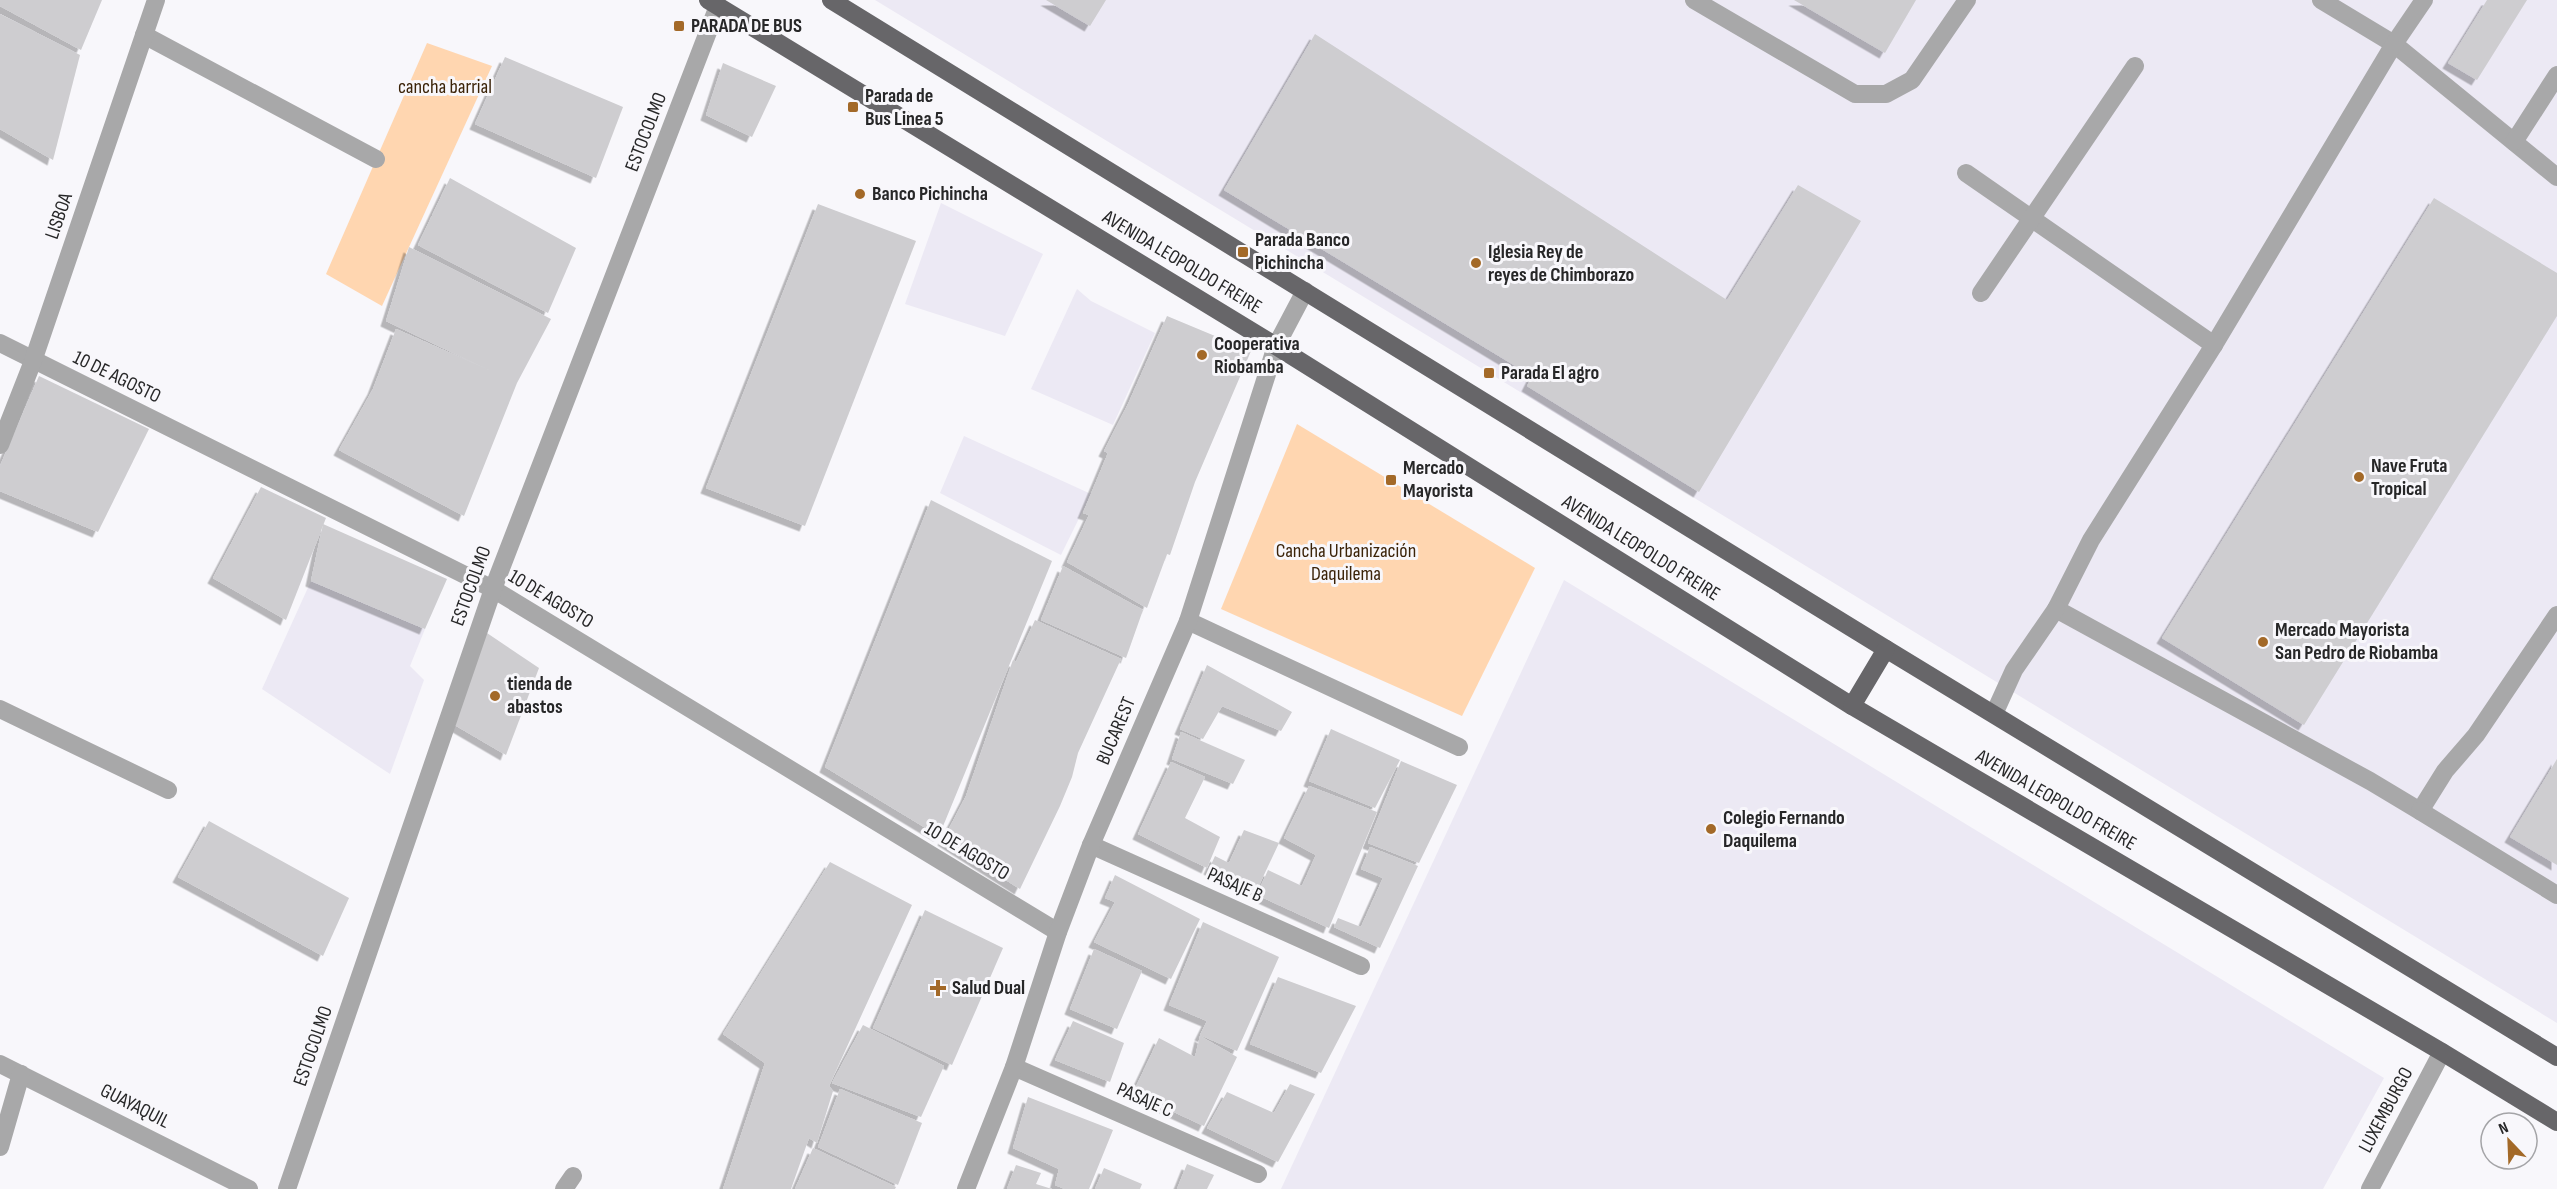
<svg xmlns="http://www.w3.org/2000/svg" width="2557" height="1189" font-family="'Sofia Sans Condensed',sans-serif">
	<defs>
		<filter id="shadow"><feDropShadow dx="-5.5" dy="5.5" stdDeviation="0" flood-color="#0004"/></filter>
	</defs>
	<rect width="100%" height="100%" fill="#f8f7fb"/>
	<g fill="#ece9f4">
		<polygon points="875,0 2557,0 2557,1023 1489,373"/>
		<polygon points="941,203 1043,254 1005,336 905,304"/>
		<polygon points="1077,289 1091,301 1155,333 1113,425 1031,389"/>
		<polygon points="964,436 1091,494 1061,555 940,493"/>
		<polygon points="1564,580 2384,1078 2323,1189 1281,1189"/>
		<polygon points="311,581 425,629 410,666 424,680 390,774 262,689"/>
	</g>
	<g fill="#ffd6b0">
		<polygon points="427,43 492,66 382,306 326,274"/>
		<polygon points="1297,424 1535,568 1462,716 1221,609"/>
	</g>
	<g fill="#cecdd0" filter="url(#shadow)">
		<polygon points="0,0 102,0 81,50 0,6"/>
		<polygon points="1046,0 1106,0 1090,26"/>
		<polygon points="1794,0 1916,0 1885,53"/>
		<polygon points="2487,0 2527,0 2477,80 2448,63"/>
		<polygon points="0,14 80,55 53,160 0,129"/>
		<polygon points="1315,34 1727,300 1798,185 1861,221 1699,492 1527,386 1532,376 1224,190"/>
		<polygon points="505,57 623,107 596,178 475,124"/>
		<polygon points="723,63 776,86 752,137 706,115"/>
		<polygon points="450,178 576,248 548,313 418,245"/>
		<polygon points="2434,198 2557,273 2557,316 2304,725 2162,638"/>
		<polygon points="818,204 916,241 805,526 706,488"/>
		<polygon points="409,247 551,319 517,383 464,516 339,450 373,389 396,329 489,370 386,321"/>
		<polygon points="1167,316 1251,351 1195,482 1170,555 1167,554 1147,608 1067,562 1089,515 1083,513 1108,453 1104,451 1129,402"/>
		<polygon points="39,376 149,429 98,532 0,491 0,466"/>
		<polygon points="261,487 326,518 286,620 213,578"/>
		<polygon points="931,500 1052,561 939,836 825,767"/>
		<polygon points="323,524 447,579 425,629 311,581"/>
		<polygon points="1063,566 1143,610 1126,658 1041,620"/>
		<polygon points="1035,620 1121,659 1078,753 1072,777 1060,806 1020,889 943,840 966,796 1013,660 1016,662"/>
		<polygon points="484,631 539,668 506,755 453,724"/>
		<polygon points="1207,665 1292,712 1281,731 1222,706 1203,739 1180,729"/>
		<polygon points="1331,729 1400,760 1375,808 1309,781"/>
		<polygon points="1181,732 1245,760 1233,784 1172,759"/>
		<polygon points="2557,759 2557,865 2510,837"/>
		<polygon points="1401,761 1457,785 1419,863 1368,843"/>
		<polygon points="1171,762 1205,777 1185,818 1220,837 1207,868 1138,834"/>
		<polygon points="1309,786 1377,812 1329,928 1257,895 1268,870 1302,886 1316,855 1284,838"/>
		<polygon points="209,821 349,898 323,956 178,877"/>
		<polygon points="1244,830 1279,843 1255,894 1209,869 1215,856 1229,863"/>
		<polygon points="1370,847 1418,866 1380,948 1334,927 1338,918 1361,927 1383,878 1361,869"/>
		<polygon points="830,862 912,905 829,1086 833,1091 817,1143 809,1138 791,1189 723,1189 765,1063 723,1034"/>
		<polygon points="1115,875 1200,919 1171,979 1094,942 1115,902 1105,898"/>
		<polygon points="925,910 1003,948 952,1065 873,1028"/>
		<polygon points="1203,922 1279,957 1237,1051 1200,1035 1207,1021 1169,1005"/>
		<polygon points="1094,949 1142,971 1117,1029 1070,1009"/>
		<polygon points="1278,977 1356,1006 1321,1073 1250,1044"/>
		<polygon points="1073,1021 1124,1043 1110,1082 1055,1060"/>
		<polygon points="863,1025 944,1066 921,1117 832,1083"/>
		<polygon points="1200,1036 1237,1057 1204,1126 1133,1093 1159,1038 1195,1057"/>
		<polygon points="1290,1084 1315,1094 1278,1162 1207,1128 1227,1092 1274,1113"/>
		<polygon points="840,1089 922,1123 898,1185 818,1147"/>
		<polygon points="1028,1097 1113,1130 1089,1189 1065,1189 1055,1185 1059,1169 1013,1148"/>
		<polygon points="813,1148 896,1187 895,1189 795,1189"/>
		<polygon points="1187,1164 1214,1175 1207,1189 1177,1189"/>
		<polygon points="1016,1165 1041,1173 1036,1184 1052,1189 1007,1189"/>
		<polygon points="1104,1168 1142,1184 1140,1189 1095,1189"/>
	</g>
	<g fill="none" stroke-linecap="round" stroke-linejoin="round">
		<g stroke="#a8a8a9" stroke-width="18">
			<polyline points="1694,0 1855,94 1886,94 1912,80 1967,0"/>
			<polyline points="2321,0 2394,44 2557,177"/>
			<polyline points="2424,0 2394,44 2214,345 2091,540 2056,609 2370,781 2420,811 2445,771 2476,735 2557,615"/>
			<polyline points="144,35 376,159"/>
			<polyline points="2514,142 2557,75"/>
			<polyline points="1966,173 2214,345"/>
			<polyline points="1981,293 2135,66"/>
			<polyline points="0,343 493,589 1058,932"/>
			<polyline points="0,445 33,361 156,0"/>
			<polyline points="1188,621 1459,747"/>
			<polyline points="0,709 168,790"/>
			<polyline points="1994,714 2014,670 2056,609"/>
			<polyline points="2420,811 2557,895"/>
			<polyline points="1091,845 1361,966"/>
			<polyline points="0,1064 249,1189"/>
			<polyline points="1014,1067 1258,1174"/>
			<polyline points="0,1147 21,1074"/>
			<polyline points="287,1189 493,589 718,6"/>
			<polyline points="564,1189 573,1176"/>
			<polyline points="966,1189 1014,1067 1058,932 1091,845 1188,621 1276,346 1305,291"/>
			<polyline points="2370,1189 2442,1052"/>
		</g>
		<g stroke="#676669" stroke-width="18">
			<polyline points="708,0 1276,346 1852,706 2442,1052 2557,1122"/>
			<polyline points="831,0 1886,649 2557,1057"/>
			<polyline points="1852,706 1886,649"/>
		</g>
	</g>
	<g fill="#a36928" stroke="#f8f7fb" stroke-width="2">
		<rect x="673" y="20" width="12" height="12" rx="3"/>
		<rect x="847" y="101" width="12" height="12" rx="3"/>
		<circle cx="860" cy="194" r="6"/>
		<rect x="1237" y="246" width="12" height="12" rx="3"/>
		<circle cx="1476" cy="263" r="6"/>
		<circle cx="1202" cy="355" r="6"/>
		<rect x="1483" y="367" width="12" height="12" rx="3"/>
		<circle cx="2359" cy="477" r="6"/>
		<rect x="1385" y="474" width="12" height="12" rx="3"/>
		<circle cx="2263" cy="642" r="6"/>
		<circle cx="495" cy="696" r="6"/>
		<circle cx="1711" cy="829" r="6"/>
		<path d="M935 979h6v6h6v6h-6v6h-6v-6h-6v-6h6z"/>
	</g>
	<g text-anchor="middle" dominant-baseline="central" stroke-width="6" stroke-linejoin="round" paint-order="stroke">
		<g font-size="20" font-weight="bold" fill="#272728" stroke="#f8f7fb" text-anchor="start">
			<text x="691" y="26">PARADA DE BUS</text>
			<text x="865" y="96">Parada de<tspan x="865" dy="23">Bus Linea 5</tspan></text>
			<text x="872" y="194">Banco Pichincha</text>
			<text x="1255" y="240">Parada Banco<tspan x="1255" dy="23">Pichincha</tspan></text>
			<text x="1488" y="252">Iglesia Rey de<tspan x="1488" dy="23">reyes de Chimborazo</tspan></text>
			<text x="1214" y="344">Cooperativa<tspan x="1214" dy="23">Riobamba</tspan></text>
			<text x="1501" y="373">Parada El agro</text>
			<text x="2371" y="466">Nave Fruta<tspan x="2371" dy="23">Tropical</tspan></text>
			<text x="1403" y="468">Mercado<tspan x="1403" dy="23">Mayorista</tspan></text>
			<text x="2275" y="630">Mercado Mayorista<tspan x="2275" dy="23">San Pedro de Riobamba</tspan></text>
			<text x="507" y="684">tienda de<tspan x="507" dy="23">abastos</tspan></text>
			<text x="1723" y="818">Colegio Fernando<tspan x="1723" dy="23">Daquilema</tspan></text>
			<text x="952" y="988">Salud Dual</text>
		</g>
		<g font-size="20" fill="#3b2308" stroke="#f8f7fb">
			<text x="445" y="87">cancha barrial</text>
			<text x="1346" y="551">Cancha Urbanización<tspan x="1346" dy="23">Daquilema</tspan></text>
		</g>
		<g font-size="20" fill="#272728" stroke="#f8f7fb">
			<text transform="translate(646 132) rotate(-69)">ESTOCOLMO</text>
			<text transform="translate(59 216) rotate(-71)">LISBOA</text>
			<text transform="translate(1182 262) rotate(31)">AVENIDA LEOPOLDO FREIRE</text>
			<text transform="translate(117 377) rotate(26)">10 DE AGOSTO</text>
			<text transform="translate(1641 548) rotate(32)">AVENIDA LEOPOLDO FREIRE</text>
			<text transform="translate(471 586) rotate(-70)">ESTOCOLMO</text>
			<text transform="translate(551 599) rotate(31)">10 DE AGOSTO</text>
			<text transform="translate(1116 731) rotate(-67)">BUCAREST</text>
			<text transform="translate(2056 800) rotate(30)">AVENIDA LEOPOLDO FREIRE</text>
			<text transform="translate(967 851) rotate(31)">10 DE AGOSTO</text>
			<text transform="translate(1235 885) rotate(24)">PASAJE B</text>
			<text transform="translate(313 1046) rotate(-71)">ESTOCOLMO</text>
			<text transform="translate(1145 1100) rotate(24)">PASAJE C</text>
			<text transform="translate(135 1106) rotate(27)">GUAYAQUIL</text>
			<text transform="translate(2386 1110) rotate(-62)">LUXEMBURGO</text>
		</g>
	</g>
	<g transform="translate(2509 1141) rotate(337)"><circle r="28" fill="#f8f7fb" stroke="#a4a4a7" stroke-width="1.5"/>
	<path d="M0-4.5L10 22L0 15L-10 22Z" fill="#a36928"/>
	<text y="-9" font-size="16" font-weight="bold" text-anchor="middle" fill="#272728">N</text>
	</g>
</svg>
